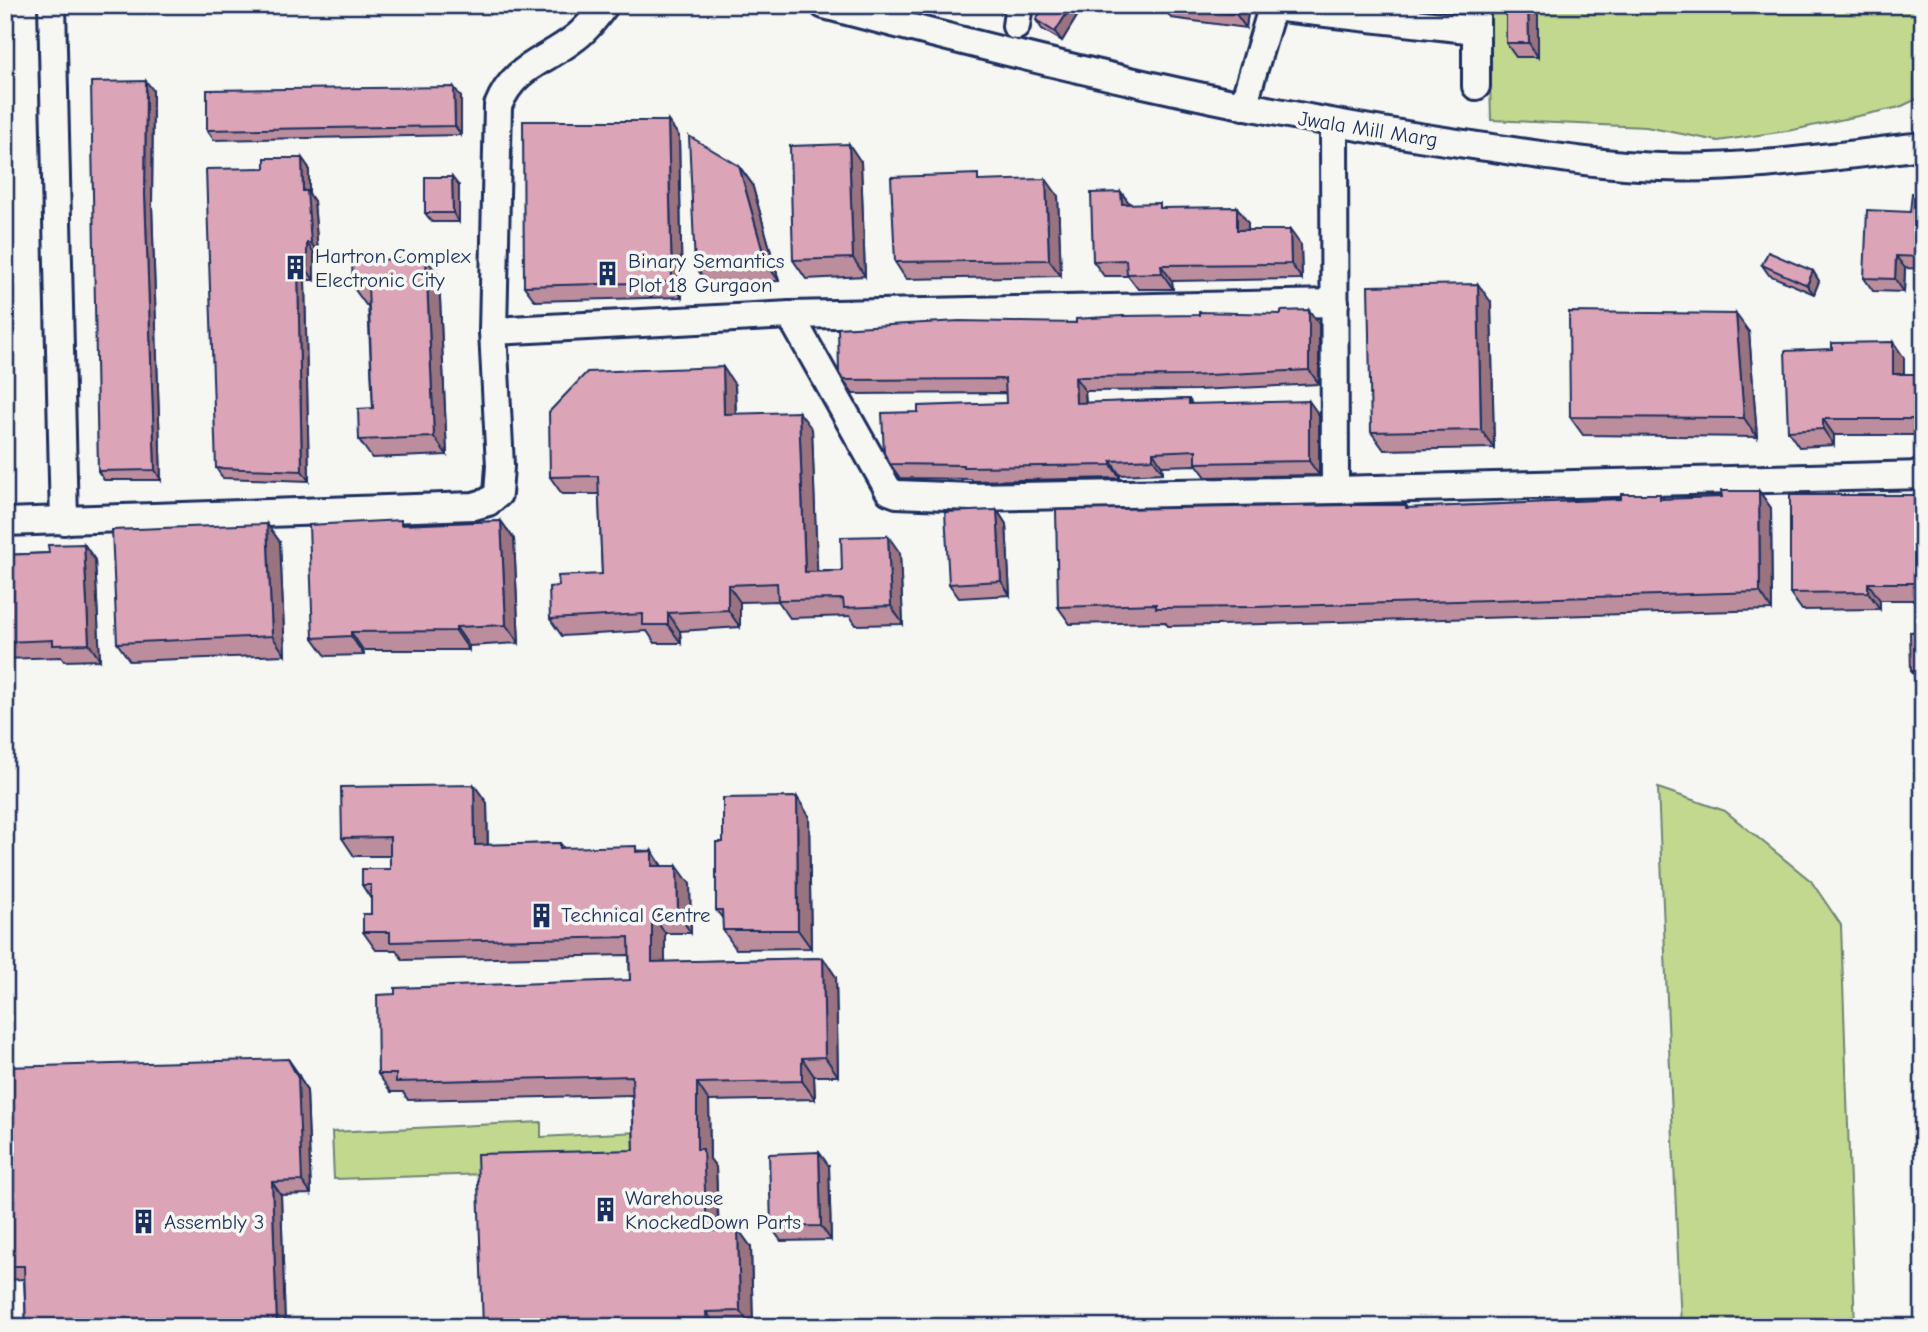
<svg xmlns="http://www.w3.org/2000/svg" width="1928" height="1332" font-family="'Comic Neue',sans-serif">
	<rect width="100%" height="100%" fill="#f6f6f2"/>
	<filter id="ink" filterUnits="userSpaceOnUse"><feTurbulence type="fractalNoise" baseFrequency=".0143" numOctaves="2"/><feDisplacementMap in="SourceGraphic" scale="14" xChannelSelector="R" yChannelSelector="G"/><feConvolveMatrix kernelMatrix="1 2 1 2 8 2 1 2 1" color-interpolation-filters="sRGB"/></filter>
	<g filter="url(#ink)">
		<g fill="#c1d88e" stroke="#6e8476" stroke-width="2">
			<polygon points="1488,5 1923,5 1923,96 1900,107 1793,130 1718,141 1646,127 1491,120"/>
			<polygon points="1658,788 1725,811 1811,881 1841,925 1855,1327 1681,1327"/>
			<polygon points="541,1122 541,1137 638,1132 640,1169 334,1179 332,1132"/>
		</g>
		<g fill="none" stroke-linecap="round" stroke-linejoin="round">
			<defs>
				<g id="minor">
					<polyline points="52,5 64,521"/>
					<path d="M824,5C1036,61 1249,113 1465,144C1530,153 1595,165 1660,167C1749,170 1835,156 1923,146"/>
					<polyline points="1476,5 1476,86"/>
					<polyline points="1273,7 1476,30"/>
					<polyline points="1016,26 1019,5"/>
					<polyline points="1243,106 1273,5"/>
					<polyline points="1334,125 1335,490"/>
					<polyline points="790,315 889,491 897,494 971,497 1335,490 1923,475"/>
					<polyline points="493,331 790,315 1335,303"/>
					<path d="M5,522L474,506L488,502L498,494L500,466L493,331L498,106C514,66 543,63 575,38C587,29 596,17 605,5"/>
				</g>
			</defs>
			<use href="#minor" stroke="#1b2f5e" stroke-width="32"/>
			<use href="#minor" stroke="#f6f6f2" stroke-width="26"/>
		</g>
		<g fill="#bc8d9d" stroke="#1b2f5e" stroke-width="2">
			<polygon points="1045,5 1084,5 1062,41 1042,29 1036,20"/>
			<polygon points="1163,5 1249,5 1246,28 1171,18"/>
			<polygon points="1425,5 1450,5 1450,8"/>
			<polygon points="1506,5 1538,5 1538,57 1516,57 1506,43"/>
			<polygon points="153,90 152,205 161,480 104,480 98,471"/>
			<polygon points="461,97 461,135 214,140 207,130"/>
			<polygon points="668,121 679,136 682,297 535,301 524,286"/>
			<polygon points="302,158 309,168 309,194 314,201 318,253 314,253 314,280 305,280 309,481 223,478 216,468 265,168"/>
			<polygon points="861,162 865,276 806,279 793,260"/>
			<polygon points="739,166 752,184 779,281 708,284 695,266"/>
			<polygon points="982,181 1058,196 1061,276 906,279 895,262"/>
			<polygon points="459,186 459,222 432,222 425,213"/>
			<polygon points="1121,192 1130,204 1163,208 1248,223 1248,230 1301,245 1302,279 1172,281 1173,289 1138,289 1128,276 1104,276 1093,261"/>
			<polygon points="1923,194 1923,269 1905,268 1904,292 1873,291 1864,278"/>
			<polygon points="1762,265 1813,271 1819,281 1814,294 1769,275"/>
			<polygon points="439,276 447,455 372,458 359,440 373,408 368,305 366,305 353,287"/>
			<polygon points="1491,302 1494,448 1384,450 1371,432"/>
			<polygon points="1076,323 1319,324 1319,384 1198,390 1085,391 1086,403 1189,399 1192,404 1319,415 1319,475 1206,477 1197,465 1162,466 1163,473 1120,475 1120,478 973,481 971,479 900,478 890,464 918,412 1006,403 1006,393 853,394 843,380"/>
			<polygon points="1749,332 1757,437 1583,435 1570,417"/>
			<polygon points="1893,342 1904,358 1904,374 1923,374 1923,435 1834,435 1834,445 1799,447 1788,431 1832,349"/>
			<polygon points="735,385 736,414 812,429 817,571 842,571 900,553 903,624 856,625 850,616 790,618 778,601 740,602 740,627 680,631 681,643 655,643 647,631 562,636 550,619 559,586 602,574 599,494 562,494 550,477"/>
			<polygon points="1759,491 1771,508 1772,610 1265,624 1168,626 1165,622 1070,624 1058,607 1406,505 1408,508 1621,499 1660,494 1664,499 1722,497"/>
			<polygon points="1923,495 1923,600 1880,600 1880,609 1802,610 1790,593"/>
			<polygon points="997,510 1006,524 1010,595 959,598 949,584"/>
			<polygon points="501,521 514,539 519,643 469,646 469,650 363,650 364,655 326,656 313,638 404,525"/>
			<polygon points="267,524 280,542 285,655 130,661 117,643"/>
			<polygon points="84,544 95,560 100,660 64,661 61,657 5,659 5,555 49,553"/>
			<polygon points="1923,631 1923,680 1918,680 1911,671"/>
			<polygon points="474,785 487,803 488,845 560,843 564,848 652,851 662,866 690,884 691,933 665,933 665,962 823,958 836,977 838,1076 814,1076 815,1099 709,1101 710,1159 716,1167 719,1230 738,1229 751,1247 753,1327 483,1327 634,1150 632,1095 408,1100 403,1092 391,1092 378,1074 630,980 629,955 403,960 396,950 376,950 363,932 371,914 371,899 362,885 390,869 390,856 354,856 342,838"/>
			<polygon points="809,816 811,948 736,949 723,930 723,919 716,910 723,842"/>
			<polygon points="288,1059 297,1072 307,1091 311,1194 281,1195 285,1327 26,1327 24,1279 6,1280 5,1266"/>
			<polygon points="829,1166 831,1240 781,1241 771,1227"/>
		</g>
		<g fill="#997380" stroke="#1b2f5e" stroke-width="2">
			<polygon points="1072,5 1084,5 1062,41 1055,32"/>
			<polygon points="1237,5 1249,5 1246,28 1236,14"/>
			<polygon points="1528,5 1538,5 1538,57 1529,43"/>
			<polygon points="146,81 153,90 152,205 161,480 155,470 145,195"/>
			<polygon points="454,87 461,97 461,135 455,126"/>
			<polygon points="668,121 679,136 682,297 672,282"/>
			<polygon points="849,144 861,162 865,276 853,258"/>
			<polygon points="302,158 309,168 309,194 314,201 318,253 311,243 303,191"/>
			<polygon points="739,166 752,184 779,281 766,263"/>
			<polygon points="452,177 459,186 459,222 453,213"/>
			<polygon points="1046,179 1058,196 1061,276 1049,260"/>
			<polygon points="1121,192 1132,207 1122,204"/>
			<polygon points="1237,207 1248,223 1248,246 1237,230"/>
			<polygon points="1290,230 1301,245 1302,279 1291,264"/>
			<polygon points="307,243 314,253 314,280 307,270"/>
			<polygon points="1896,256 1905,268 1904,292 1895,279"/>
			<polygon points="426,258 439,276 447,455 434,437"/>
			<polygon points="1161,265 1172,281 1173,289 1162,273"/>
			<polygon points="298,270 305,280 309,481 302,471"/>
			<polygon points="1813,271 1819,281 1814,294 1807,285"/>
			<polygon points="1478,284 1491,302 1494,448 1481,430"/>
			<polygon points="1309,310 1319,324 1319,384 1309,370"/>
			<polygon points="1736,314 1749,332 1757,437 1744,418"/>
			<polygon points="1893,342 1904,358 1904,389 1893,374"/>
			<polygon points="723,367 735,385 736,431 724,414"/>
			<polygon points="1075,377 1085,391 1086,417 1076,403"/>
			<polygon points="1309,401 1319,415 1319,475 1309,461"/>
			<polygon points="799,412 812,429 818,589 805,572"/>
			<polygon points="1823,419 1834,435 1834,445 1823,429"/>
			<polygon points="1153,452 1162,466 1163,473 1153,459"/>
			<polygon points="1111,461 1120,475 1120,478 1111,465"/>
			<polygon points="1759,491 1771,508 1772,610 1760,592"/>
			<polygon points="997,510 1006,524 1010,595 1001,581"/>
			<polygon points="501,521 514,539 519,643 506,625"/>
			<polygon points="267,524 280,542 285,655 272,636"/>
			<polygon points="888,536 900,553 903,624 891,606"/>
			<polygon points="84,544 95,560 100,660 89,644"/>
			<polygon points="1868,583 1880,600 1880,609 1868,592"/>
			<polygon points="728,585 740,602 740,627 728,610"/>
			<polygon points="668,613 680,631 681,643 668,625"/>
			<polygon points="456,627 469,646 469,650 456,631"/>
			<polygon points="351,632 363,650 364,655 351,636"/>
			<polygon points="474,785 487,803 488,863 475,845"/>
			<polygon points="797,797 809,816 811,948 798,930"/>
			<polygon points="652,851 664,870 652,866"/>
			<polygon points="677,866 690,884 691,933 678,914"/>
			<polygon points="652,915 665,933 665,980 652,962"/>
			<polygon points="823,958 836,977 838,1076 825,1057"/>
			<polygon points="802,1058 814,1076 815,1099 802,1081"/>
			<polygon points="288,1059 297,1072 307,1091 311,1194 302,1181"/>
			<polygon points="697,1083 709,1101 710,1159 716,1167 719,1249 707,1231 697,1149"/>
			<polygon points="819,1152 829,1166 831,1240 821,1226"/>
			<polygon points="272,1182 281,1195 285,1327 277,1327"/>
			<polygon points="738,1229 751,1247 753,1327 752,1327 740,1311"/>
			<polygon points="706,1312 717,1327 707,1327"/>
		</g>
		<g fill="#dba4b7" stroke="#1b2f5e" stroke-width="2">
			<polygon points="1045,5 1072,5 1055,32 1036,20"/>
			<polygon points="1170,5 1237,5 1236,14"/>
			<polygon points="1506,5 1528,5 1529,43 1506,43"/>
			<polygon points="146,81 145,195 155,470 98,471 91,82"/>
			<polygon points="454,87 455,126 207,130 207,90"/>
			<polygon points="523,121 668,121 672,282 524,286"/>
			<polygon points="689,136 739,166 766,263 695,266"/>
			<polygon points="849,144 853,258 793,260 790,146"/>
			<polygon points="265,158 302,158 303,191 307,191 311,243 307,243 307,270 298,270 302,471 216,468 206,169 265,168"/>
			<polygon points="978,174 978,181 1046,179 1049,260 895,262 891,177"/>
			<polygon points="425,177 452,177 453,213 425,213"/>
			<polygon points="1121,192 1122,204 1160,203 1160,208 1237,207 1237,230 1290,230 1291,264 1161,265 1162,273 1127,274 1126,260 1093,261 1091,193"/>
			<polygon points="1912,193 1923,194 1923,257 1896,256 1895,279 1864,278 1867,210 1910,212"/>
			<polygon points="1768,252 1813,271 1807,285 1762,265"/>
			<polygon points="426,258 434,437 359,440 358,409 373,408 368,286 353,287 352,261"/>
			<polygon points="1478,284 1481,430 1371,432 1368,286"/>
			<polygon points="1309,310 1309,370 1188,376 1075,377 1076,403 1189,399 1189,404 1309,401 1309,461 1196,463 1196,450 1153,452 1153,459 1111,461 1111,465 963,467 963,465 890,464 884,453 882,413 918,412 918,406 1006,403 1005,379 843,380 839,373 838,328 959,321 1076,323 1076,319 1122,316 1199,315 1199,312 1281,314 1281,311"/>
			<polygon points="1569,312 1736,314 1744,418 1570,417"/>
			<polygon points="1893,342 1893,374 1923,374 1923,419 1823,419 1823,429 1788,431 1785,351 1832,349 1832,343"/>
			<polygon points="723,367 724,414 799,412 805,572 842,571 841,537 888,536 891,606 844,608 843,599 778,600 777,583 728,585 728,610 668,613 668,625 643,625 643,614 550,619 549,587 559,586 558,576 602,574 598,476 550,477 549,412 587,372"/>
			<polygon points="1721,491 1759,491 1760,592 1253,607 1156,608 1156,604 1058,607 1056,510 1348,505 1406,505 1406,508 1621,499 1621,494 1660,494 1660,499 1722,497"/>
			<polygon points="1790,495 1923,495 1923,583 1868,583 1868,592 1790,593"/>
			<polygon points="997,510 1001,581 949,584 945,512"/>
			<polygon points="401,520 401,525 501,521 506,625 456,627 456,631 351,632 351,636 313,638 309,525"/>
			<polygon points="267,524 272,636 117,643 112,530"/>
			<polygon points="84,544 89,644 53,645 53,640 5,642 5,555 49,553 48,545"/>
			<polygon points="1923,631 1923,671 1911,671 1910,632"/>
			<polygon points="474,785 475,845 560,843 560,848 636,846 636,852 652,851 652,866 677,866 678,914 652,915 652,962 823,958 825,1057 802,1058 802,1081 697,1083 697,1149 703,1149 707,1231 738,1229 740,1311 706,1312 707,1327 483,1327 477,1154 634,1150 632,1076 396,1082 396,1074 378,1074 377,995 395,994 395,988 630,980 629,937 390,942 390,932 363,932 363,914 371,914 371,885 362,885 362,869 390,869 390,837 342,838 341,787"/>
			<polygon points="797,797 798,930 723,930 722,910 716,910 716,842 723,842 723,798"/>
			<polygon points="288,1059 298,1078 302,1181 272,1182 277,1327 26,1327 24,1266 5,1266 5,1067"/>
			<polygon points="819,1152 821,1226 771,1227 769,1154"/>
		</g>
	</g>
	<defs>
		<symbol id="building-bare" viewBox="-9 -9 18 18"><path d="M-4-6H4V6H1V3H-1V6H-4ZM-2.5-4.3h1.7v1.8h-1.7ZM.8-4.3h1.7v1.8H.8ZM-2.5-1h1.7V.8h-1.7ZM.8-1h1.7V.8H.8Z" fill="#1b2f5e" stroke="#f6f6f2" stroke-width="2.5" paint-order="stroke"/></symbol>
	</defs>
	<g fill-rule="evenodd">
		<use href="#building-bare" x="278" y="250" width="35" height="35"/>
		<use href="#building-bare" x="590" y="256" width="35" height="35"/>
		<use href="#building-bare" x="524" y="898" width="35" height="35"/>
		<use href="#building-bare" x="588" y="1192" width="35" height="35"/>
		<use href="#building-bare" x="126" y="1204" width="35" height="35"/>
	</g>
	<g text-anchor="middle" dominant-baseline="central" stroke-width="7" stroke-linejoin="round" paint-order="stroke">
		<g font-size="21" fill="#1b2f5e" stroke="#f6f6f2">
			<text transform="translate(1368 129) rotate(9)">Jwala Mill Marg</text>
		</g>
		<g font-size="21" fill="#1b2f5e" stroke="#f6f6f2" text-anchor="start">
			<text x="315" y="256">Hartron Complex<tspan x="315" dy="24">Electronic City</tspan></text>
			<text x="628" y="261">Binary Semantics<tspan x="628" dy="24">Plot 18 Gurgaon</tspan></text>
			<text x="561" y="915">Technical Centre</text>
			<text x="625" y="1198">Warehouse<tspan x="625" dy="24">KnockedDown Parts</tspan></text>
			<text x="164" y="1222">Assembly 3</text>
		</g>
	</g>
	<rect width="1928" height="1332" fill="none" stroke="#f6f6f2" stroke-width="28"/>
	<rect x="14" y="14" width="1900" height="1304" fill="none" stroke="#1b2f5e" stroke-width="2.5" filter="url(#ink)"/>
</svg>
